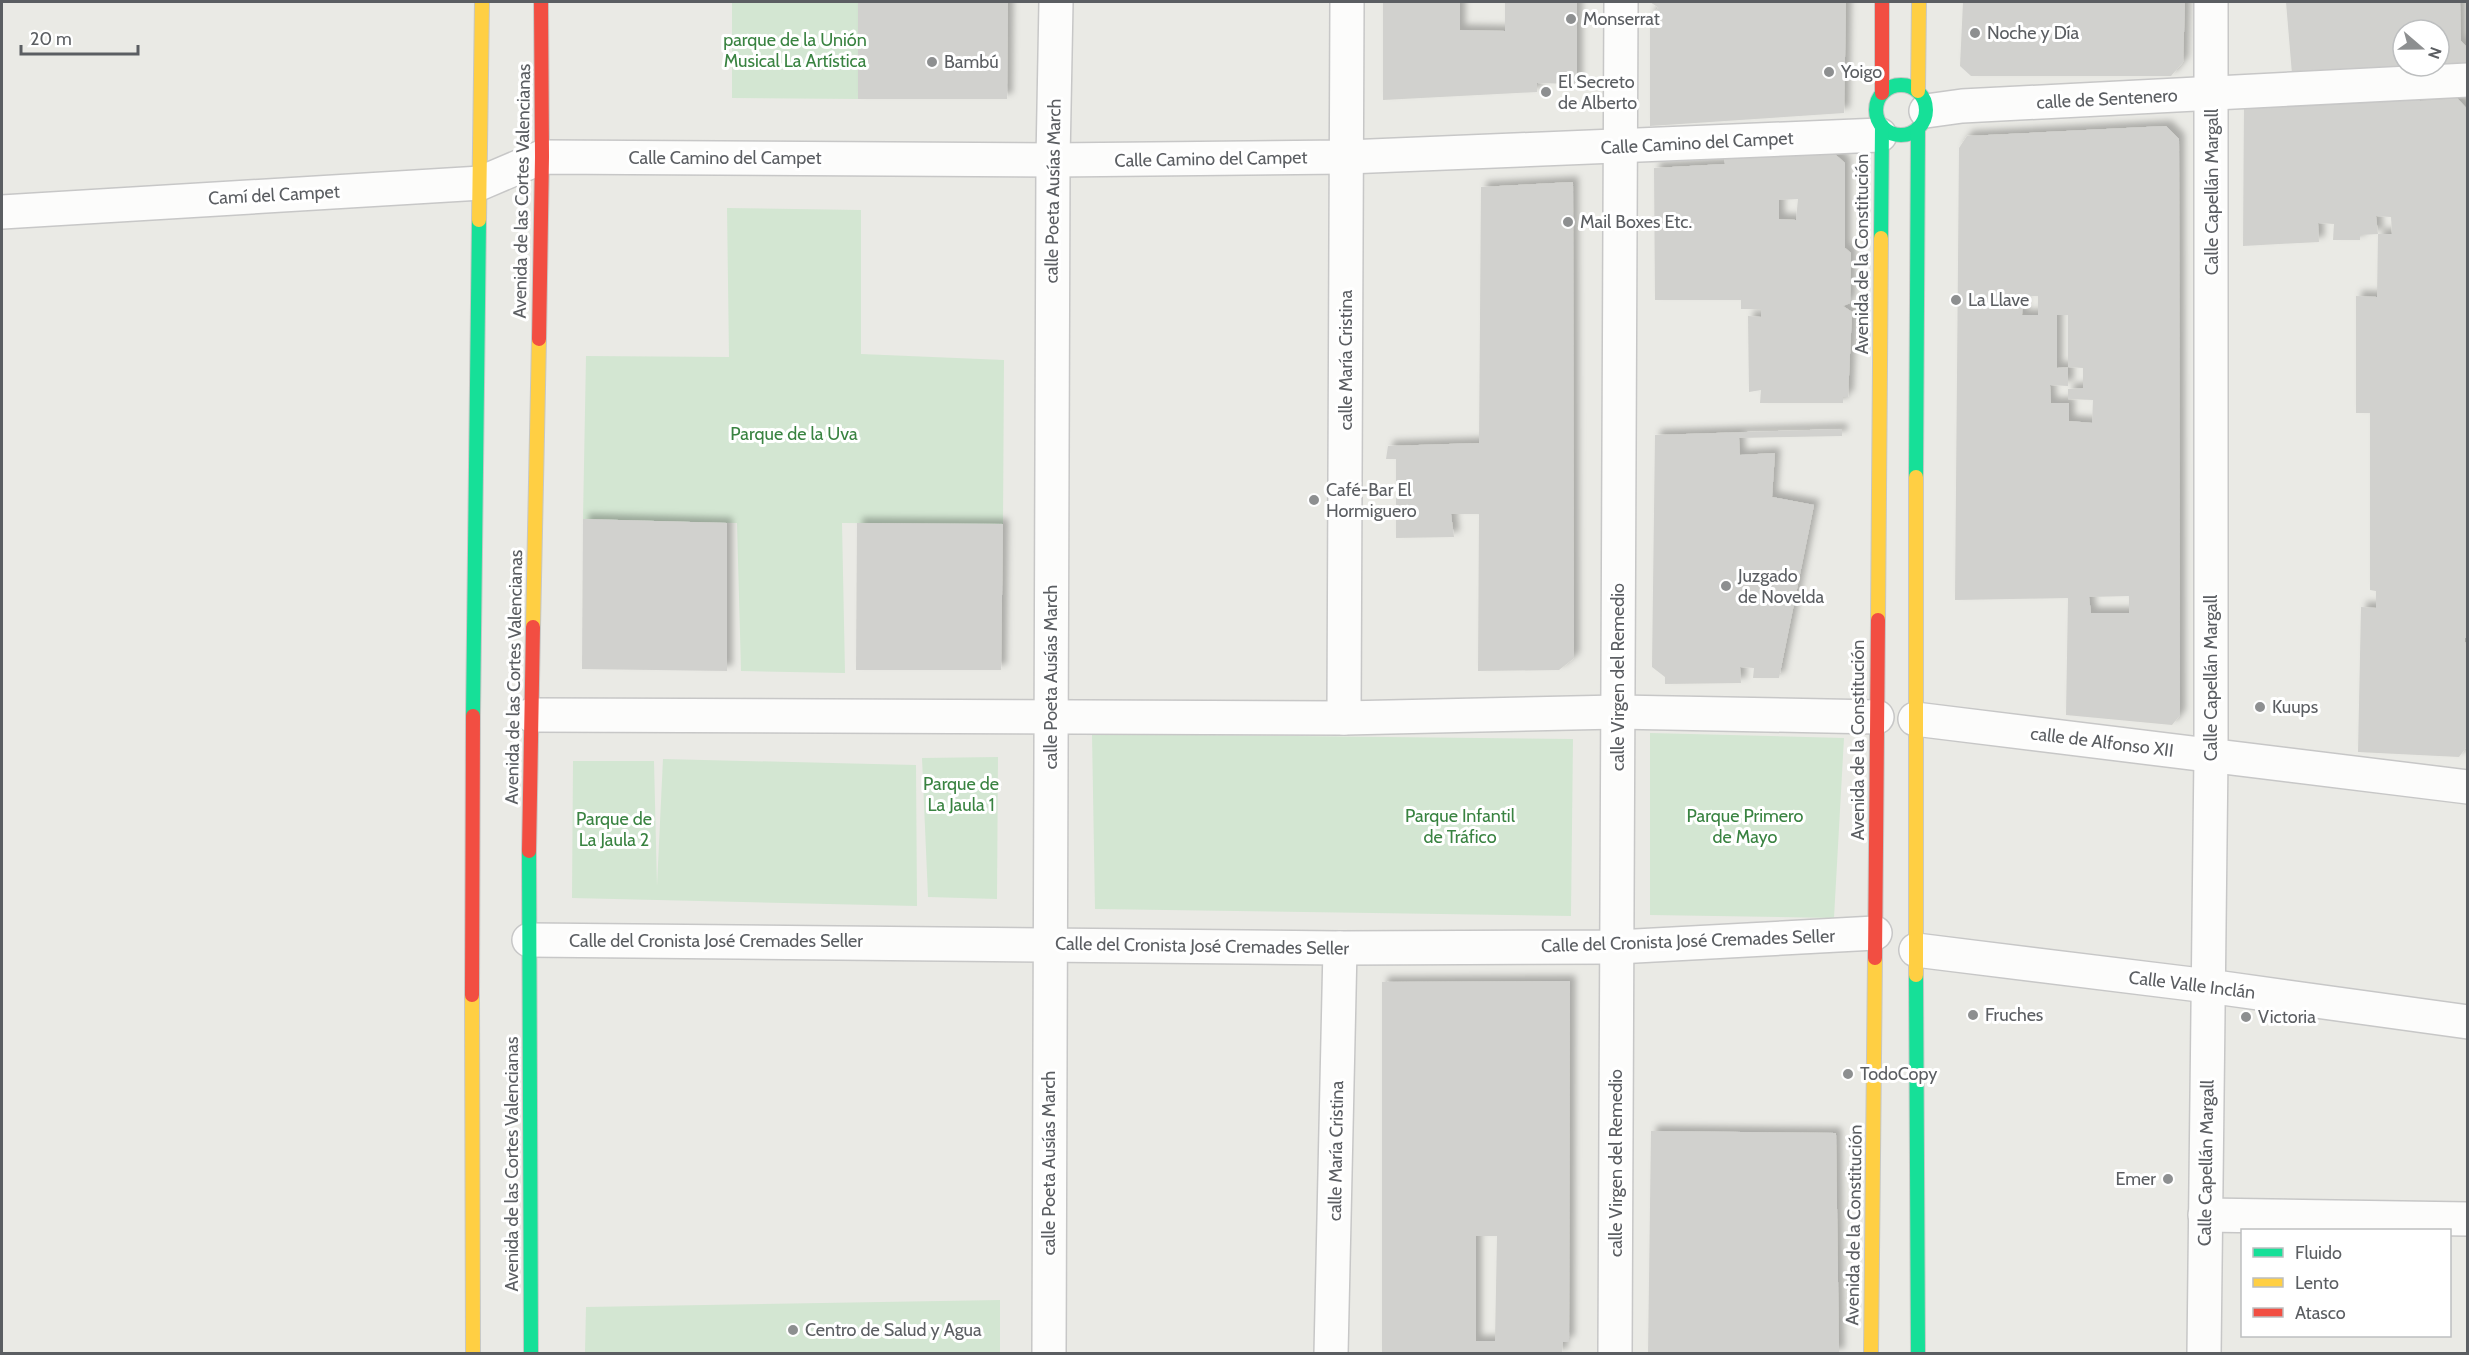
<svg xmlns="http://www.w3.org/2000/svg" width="2469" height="1355" font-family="Cabin,sans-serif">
	<defs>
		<filter id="shadow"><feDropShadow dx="5.5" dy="-5.5" stdDeviation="3" flood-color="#0004"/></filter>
	</defs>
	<rect width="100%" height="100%" fill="#eaeae5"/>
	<g fill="#d3e6d2">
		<polygon points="732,2 858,2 858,99 732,98"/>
		<polygon points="727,208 861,210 861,354 1004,360 1003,524 842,523 845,673 741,671 737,523 583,519 586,356 729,357"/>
		<polygon points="1650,733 1844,738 1834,918 1650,915"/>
		<polygon points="1092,734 1573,739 1571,916 1095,909"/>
		<polygon points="998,757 997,899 928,897 922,758"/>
		<polygon points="663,759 916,765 917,906 572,898 573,761 654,761 657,886"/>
		<polygon points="1000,1300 1000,1353 585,1353 586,1307"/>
	</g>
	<g fill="#d1d1ce" fill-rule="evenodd" filter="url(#shadow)">
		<polygon points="858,2 1008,2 1007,99 858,99"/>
		<polygon points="1383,2 1460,2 1460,30 1505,31 1505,2 1577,2 1577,84 1537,83 1537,92 1383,100"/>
		<polygon points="1650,2 1846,2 1844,113 1650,126 1650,14 1659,8"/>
		<polygon points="1963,2 2185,2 2183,62 2171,76 1971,76 1960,66"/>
		<path d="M2286,2H2460L2461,41L2468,48V69L2293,86ZM2403,30H2439V66H2403Z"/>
		<polygon points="2416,96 2420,101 2457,98 2468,110 2466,298 2468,300 2468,638 2465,638 2465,642 2468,646 2468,745 2459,757 2358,752 2361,607 2376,608 2376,591 2370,590 2370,413 2356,413 2356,296 2377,297 2378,234 2392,234 2391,217 2376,216 2378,234 2360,235 2360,240 2333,240 2334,224 2318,223 2319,242 2243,246 2244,104"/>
		<path d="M2166,126L2179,139L2180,715L2172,725L2066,715L2068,598L1955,600L1959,148L1967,136ZM2023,296H2038V315H2022ZM2057,315H2068V367L2083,368V388L2068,389V399L2093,400L2092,423L2069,421V403H2051L2050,385L2068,386V367L2057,368ZM2129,596V613H2091L2089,597Z"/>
		<path d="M1829,149L1845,163V248L1851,253L1850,303L1843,306L1852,312L1848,397H1843V403H1760L1761,390L1749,392L1748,316L1761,317V309H1741V300H1655L1654,168L1725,164L1724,154ZM1798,199L1796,220L1779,219V200Z"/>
		<polygon points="1573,182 1574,658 1559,670 1478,671 1479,514 1451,514 1454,537 1396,538 1396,459 1386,459 1388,446 1479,443 1481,187"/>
		<polygon points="1842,429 1842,436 1739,438 1740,455 1775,453 1772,497 1814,505 1779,678 1753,678 1754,668 1740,667 1741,683 1665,684 1665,677 1652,667 1655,435"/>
		<polygon points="583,519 727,523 727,671 582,669"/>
		<polygon points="857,523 1003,524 1001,670 856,670"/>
		<path d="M1570,981L1569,1342H1563L1562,1354H1382V982ZM1476,1236H1497L1495,1341H1476Z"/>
		<polygon points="1651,1131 1836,1133 1839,1354 1648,1354"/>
	</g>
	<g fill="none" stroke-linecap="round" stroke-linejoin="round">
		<defs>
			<g id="street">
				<polyline points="1926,111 1962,106 2468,80"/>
				<polyline points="2,212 481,183 542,157 1053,160 1347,157 1880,135"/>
				<polyline points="531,715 1344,718 1618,712 1877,717"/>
				<polyline points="1344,718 1347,2"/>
				<polyline points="1915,719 2468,787"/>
				<polyline points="529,940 1340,948 1617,947 1875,933"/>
				<polyline points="1916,950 2208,986 2468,1022"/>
				<polyline points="2205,1215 2468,1219"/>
				<polyline points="1049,1354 1053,160 1056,2"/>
				<polyline points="1331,1354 1340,948"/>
				<polyline points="1615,1354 1621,2"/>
				<polyline points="2204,1354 2211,755 2211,2"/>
			</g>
			<g id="fast">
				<circle cx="1901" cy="110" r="25"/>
				<polyline points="1881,238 1882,126"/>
				<polyline points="1916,477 1918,128"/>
				<polyline points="473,716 479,220"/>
				<polyline points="529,851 531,1354"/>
				<polyline points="1916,975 1918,1354"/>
			</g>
			<g id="slow">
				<polyline points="1918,91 1919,2"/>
				<polyline points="479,220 482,2"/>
				<polyline points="1878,620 1881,238"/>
				<polyline points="533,627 539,339"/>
				<polyline points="1916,975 1916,477"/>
				<polyline points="472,995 473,1354"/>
				<polyline points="1871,1354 1875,958"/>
			</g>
			<g id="jam">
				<polyline points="1882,2 1882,93"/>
				<polyline points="539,339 542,157 541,2"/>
				<polyline points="529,851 533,627"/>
				<polyline points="1875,958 1878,620"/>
				<polyline points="472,995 473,716"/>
			</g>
		</defs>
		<use href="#street" stroke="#c7c7c7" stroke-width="36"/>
		<use href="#fast" stroke="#c6c7c5" stroke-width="16"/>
		<use href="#slow" stroke="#c6c7c5" stroke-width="16"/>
		<use href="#jam" stroke="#c6c7c5" stroke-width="16"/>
		<use href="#street" stroke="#fcfcfb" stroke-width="33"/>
		<use href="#fast" stroke="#16e098" stroke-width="14"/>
		<use href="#slow" stroke="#ffcf43" stroke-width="14"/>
		<use href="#jam" stroke="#f24e42" stroke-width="14"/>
	</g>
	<g fill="#8d8f90" stroke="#fff" stroke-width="2">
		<circle cx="1571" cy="19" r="6"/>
		<circle cx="1975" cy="33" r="6"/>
		<circle cx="932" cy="62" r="6"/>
		<circle cx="1829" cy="72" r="6"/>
		<circle cx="1546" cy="92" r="6"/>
		<circle cx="1568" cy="222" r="6"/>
		<circle cx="1956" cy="300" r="6"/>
		<circle cx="1314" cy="500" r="6"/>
		<circle cx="1726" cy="586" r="6"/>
		<circle cx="2260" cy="707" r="6"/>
		<circle cx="1973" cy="1015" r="6"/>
		<circle cx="2246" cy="1017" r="6"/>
		<circle cx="1848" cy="1074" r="6"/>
		<circle cx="2168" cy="1179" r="6"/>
		<circle cx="793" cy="1330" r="6"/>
	</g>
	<g text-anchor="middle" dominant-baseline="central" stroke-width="6" stroke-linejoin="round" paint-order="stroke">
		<g font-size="18" fill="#5b5e62" stroke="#fff" text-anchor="start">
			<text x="1583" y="19">Monserrat</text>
			<text x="1987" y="33">Noche y Día</text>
			<text x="944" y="62">Bambú</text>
			<text x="1841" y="72">Yoigo</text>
			<text x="1558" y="82">El Secreto<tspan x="1558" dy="21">de Alberto</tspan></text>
			<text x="1580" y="222">Mail Boxes Etc.</text>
			<text x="1968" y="300">La Llave</text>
			<text x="1326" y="490">Café-Bar El<tspan x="1326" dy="21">Hormiguero</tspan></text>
			<text x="1738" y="576">Juzgado<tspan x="1738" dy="21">de Novelda</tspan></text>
			<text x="2272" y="707">Kuups</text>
			<text x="1985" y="1015">Fruches</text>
			<text x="2258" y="1017">Victoria</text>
			<text x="1860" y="1074">TodoCopy</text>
			<text x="2156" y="1179" text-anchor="end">Emer</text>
			<text x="805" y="1330">Centro de Salud y Agua</text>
		</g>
		<g font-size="18" fill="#398341" stroke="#fff">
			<text x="795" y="40">parque de la Unión<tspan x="795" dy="21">Musical La Artística</tspan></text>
			<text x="794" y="434">Parque de la Uva</text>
			<text x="961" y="784">Parque de<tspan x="961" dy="21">La Jaula 1</tspan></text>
			<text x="1460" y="816">Parque Infantil<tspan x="1460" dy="21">de Tráfico</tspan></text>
			<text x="1745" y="816">Parque Primero<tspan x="1745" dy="21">de Mayo</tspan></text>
			<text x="614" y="819">Parque de<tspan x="614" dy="21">La Jaula 2</tspan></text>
		</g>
		<g font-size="18" fill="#5b5e62" stroke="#fff">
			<text transform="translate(2107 99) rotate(-3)">calle de Sentenero</text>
			<text transform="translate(1697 143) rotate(-3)">Calle Camino del Campet</text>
			<text x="725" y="158">Calle Camino del Campet</text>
			<text transform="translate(1211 159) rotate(-1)">Calle Camino del Campet</text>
			<text transform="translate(522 191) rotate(-89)">Avenida de las Cortes Valencianas</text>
			<text transform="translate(1053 191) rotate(-89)">calle Poeta Ausías March</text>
			<text transform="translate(2212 192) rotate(-90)">Calle Capellán Margall</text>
			<text transform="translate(274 195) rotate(-3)">Camí del Campet</text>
			<text transform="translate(1862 254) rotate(-90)">Avenida de la Constitución</text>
			<text transform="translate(1346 360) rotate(-90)">calle María Cristina</text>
			<text transform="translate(514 677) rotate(-89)">Avenida de las Cortes Valencianas</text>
			<text transform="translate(1051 677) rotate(-90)">calle Poeta Ausías March</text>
			<text transform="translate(1618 677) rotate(-90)">calle Virgen del Remedio</text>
			<text transform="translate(2211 678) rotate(-90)">Calle Capellán Margall</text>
			<text transform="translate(1858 740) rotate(-90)">Avenida de la Constitución</text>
			<text transform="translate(2102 742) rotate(7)">calle de Alfonso XII</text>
			<text x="716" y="941">Calle del Cronista José Cremades Seller</text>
			<text transform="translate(1688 941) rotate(-2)">Calle del Cronista José Cremades Seller</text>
			<text transform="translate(1202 946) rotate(1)">Calle del Cronista José Cremades Seller</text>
			<text transform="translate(2192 985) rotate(7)">Calle Valle Inclán</text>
			<text transform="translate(1336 1151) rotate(-89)">calle María Cristina</text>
			<text transform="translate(1049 1163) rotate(-90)">calle Poeta Ausías March</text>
			<text transform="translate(1616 1163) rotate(-90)">calle Virgen del Remedio</text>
			<text transform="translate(2206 1163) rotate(-89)">Calle Capellán Margall</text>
			<text transform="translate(512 1164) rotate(-90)">Avenida de las Cortes Valencianas</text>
			<text transform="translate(1854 1225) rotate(-89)">Avenida de la Constitución</text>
		</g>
	</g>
	<rect width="2469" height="1355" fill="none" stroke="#5b5e62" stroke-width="6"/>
	<rect x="2241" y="1229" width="210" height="108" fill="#ffffff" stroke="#bdbfc0" stroke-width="1.5"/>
	<rect x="2253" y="1248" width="30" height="9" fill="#16e098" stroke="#bdbfc0" stroke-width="1.5"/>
	<text x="2295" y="1259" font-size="18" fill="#5b5e62">Fluido</text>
	<rect x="2253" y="1278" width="30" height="9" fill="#ffcf43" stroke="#bdbfc0" stroke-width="1.5"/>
	<text x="2295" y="1289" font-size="18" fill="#5b5e62">Lento</text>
	<rect x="2253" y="1308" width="30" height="9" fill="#f24e42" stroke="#bdbfc0" stroke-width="1.5"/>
	<text x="2295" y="1319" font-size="18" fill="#5b5e62">Atasco</text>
	<g transform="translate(2421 48) rotate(110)"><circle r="28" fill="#ffffff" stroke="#bdbfc0" stroke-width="1.5"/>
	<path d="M0-4.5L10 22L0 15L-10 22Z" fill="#8d8f90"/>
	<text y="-9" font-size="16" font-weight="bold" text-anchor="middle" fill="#5b5e62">N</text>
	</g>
	<path d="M21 45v9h117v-9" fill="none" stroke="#5b5e62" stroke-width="3"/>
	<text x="30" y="45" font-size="18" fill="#5b5e62" stroke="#ffffff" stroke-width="4.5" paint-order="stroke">20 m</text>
</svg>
